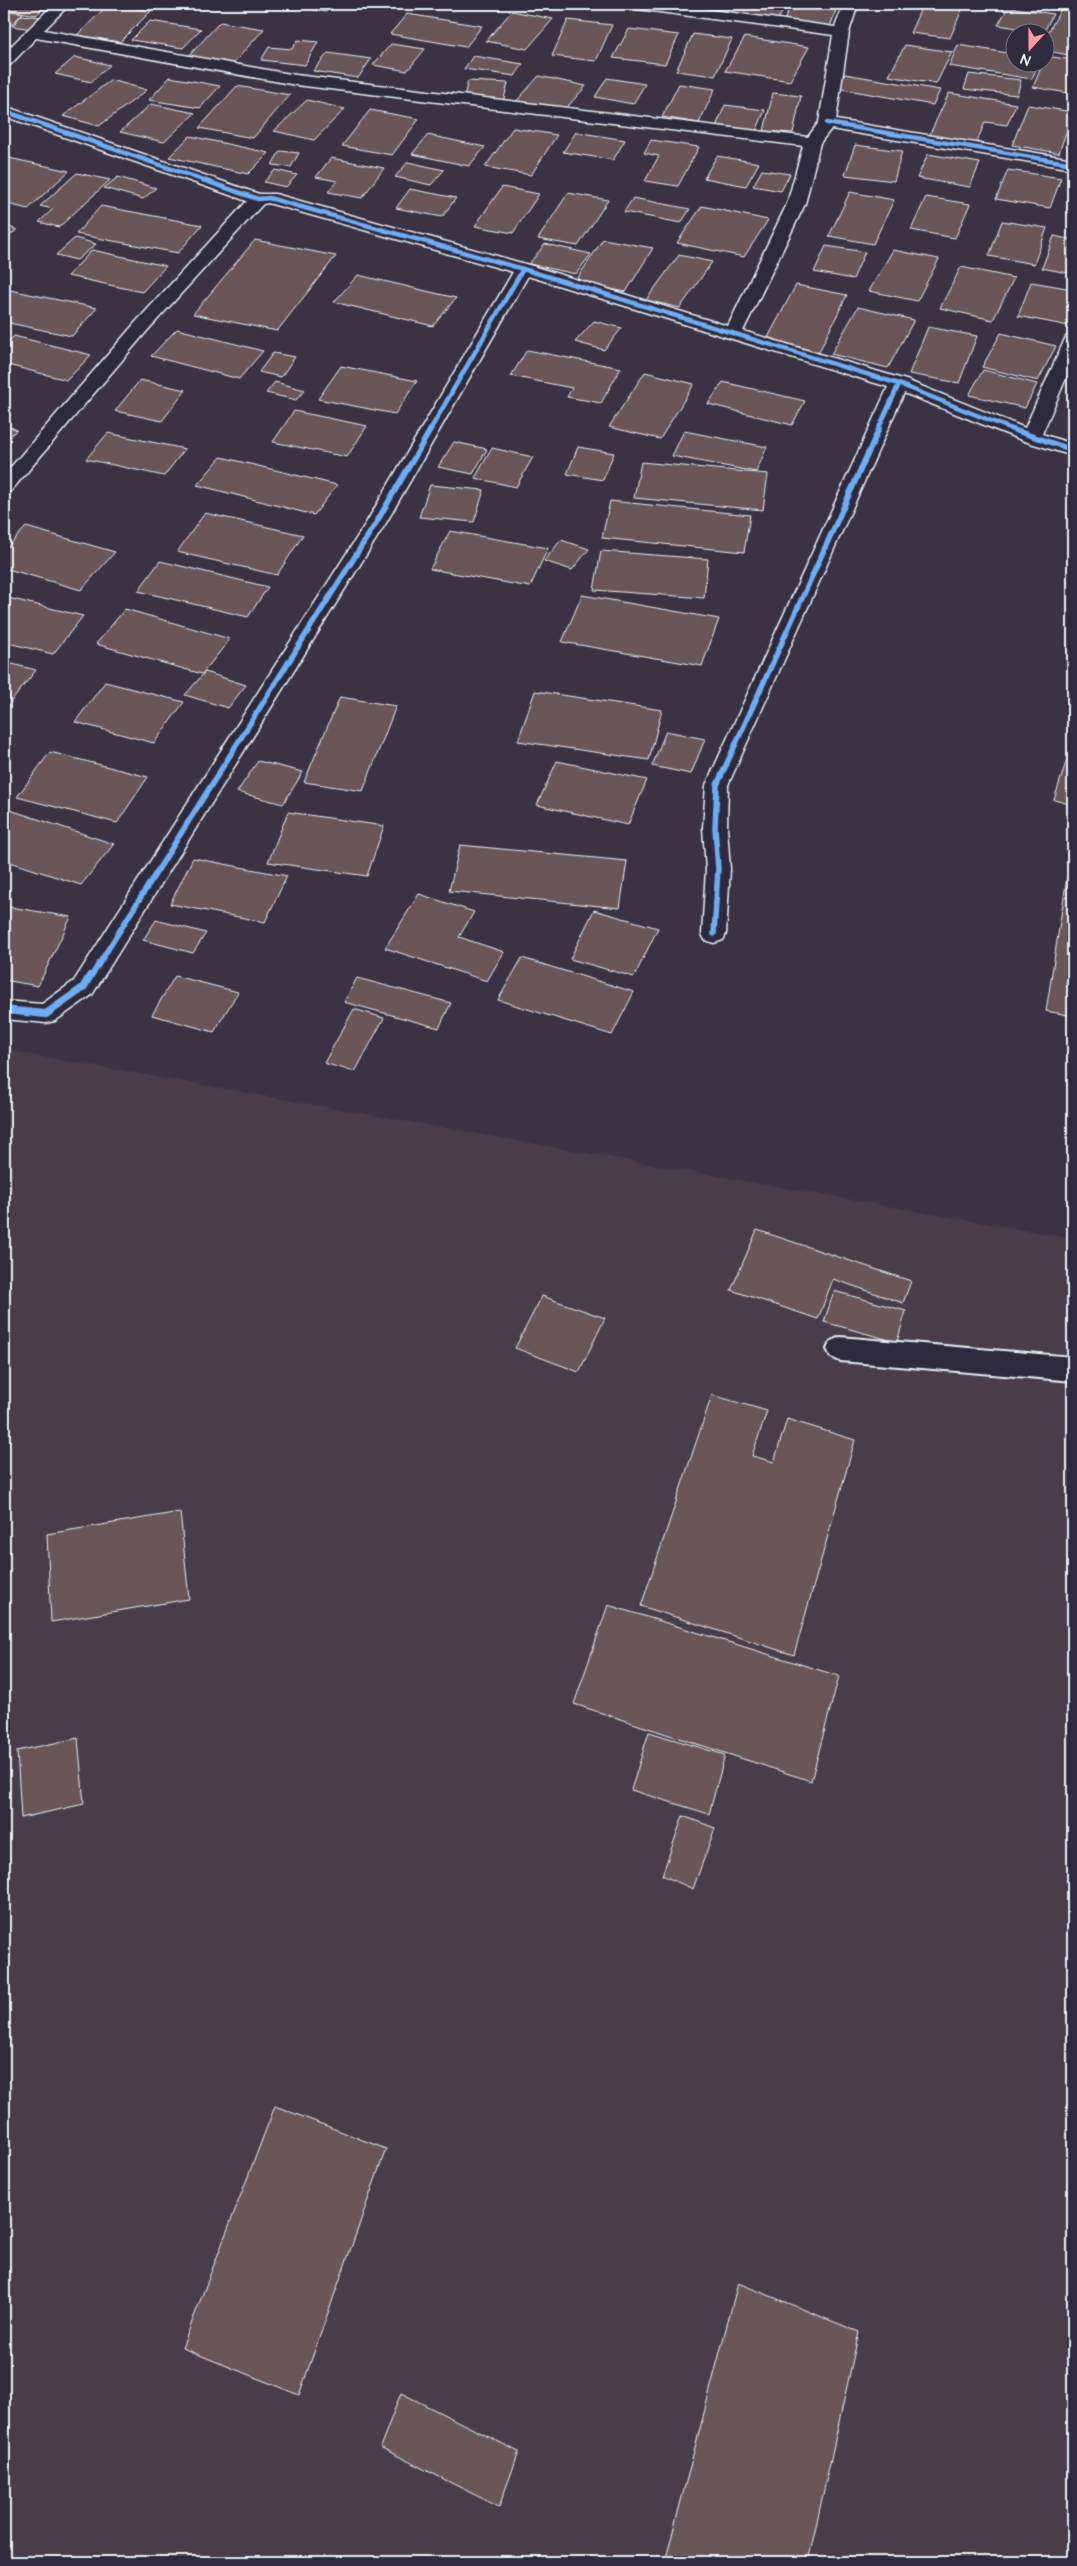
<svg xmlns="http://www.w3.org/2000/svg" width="1077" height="2566" font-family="'Architects Daughter',sans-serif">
	<rect width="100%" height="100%" fill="#3b3343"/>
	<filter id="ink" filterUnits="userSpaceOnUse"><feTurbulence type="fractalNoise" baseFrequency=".02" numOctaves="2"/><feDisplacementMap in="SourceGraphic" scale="10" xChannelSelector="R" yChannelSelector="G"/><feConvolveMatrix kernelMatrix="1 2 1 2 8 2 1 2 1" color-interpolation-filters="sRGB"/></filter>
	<g filter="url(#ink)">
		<polygon fill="#493e4a" points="4,1050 1073,1239 1073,2562 4,2562"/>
		<g fill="#6b5759" stroke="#e8f1f8">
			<polygon points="4,4 49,4 36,15 4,9"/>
			<polygon points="109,4 151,11 120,42 77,35"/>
			<polygon points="283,4 334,4 326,12"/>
			<polygon points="665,4 771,4 786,6 776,22"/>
			<polygon points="791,4 838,4 830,27 784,21"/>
			<polygon points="923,4 964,5 950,38 910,33"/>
			<polygon points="1008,7 1053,14 1044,32 998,25"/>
			<polygon points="1061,9 1073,11 1073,56 1044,50 1044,40"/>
			<polygon points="4,10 23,13 4,32"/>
			<polygon points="512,11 553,19 527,49 486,41"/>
			<polygon points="407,14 482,26 466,47 390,34"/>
			<polygon points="22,15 42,17 32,29 12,26"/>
			<polygon points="568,20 612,25 596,61 552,56"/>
			<polygon points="150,21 201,29 183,48 131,40"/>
			<polygon points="220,22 264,29 230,67 185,60"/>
			<polygon points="629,29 679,35 665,64 613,58"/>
			<polygon points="693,34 732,39 715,76 676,71"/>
			<polygon points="745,37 809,47 790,81 725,71"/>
			<polygon points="298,40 318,42 305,65 261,60 269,47 292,49"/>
			<polygon points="391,44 425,49 407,71 373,65"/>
			<polygon points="905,45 952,52 936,84 889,76"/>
			<polygon points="958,45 1014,54 1014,62 1039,62 1032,79 949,66"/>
			<polygon points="328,53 371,59 358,78 313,71"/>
			<polygon points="473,56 523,64 515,76 464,69"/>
			<polygon points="1046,56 1073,60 1073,94 1033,87"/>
			<polygon points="75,57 110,65 91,82 55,74"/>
			<polygon points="845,74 940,90 933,105 836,88"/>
			<polygon points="969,74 1021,80 1017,95 964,89"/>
			<polygon points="539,76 586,86 560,115 513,105"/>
			<polygon points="170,77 220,86 200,108 149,100"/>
			<polygon points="607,78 645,84 633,104 595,97"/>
			<polygon points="111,80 147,90 99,126 63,116"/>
			<polygon points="468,81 508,83 503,102 463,100"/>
			<polygon points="679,84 715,89 699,123 662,117"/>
			<polygon points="237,86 290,95 253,138 199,128"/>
			<polygon points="773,93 801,96 793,133 764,131"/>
			<polygon points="949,93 1016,104 1007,125 985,122 976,144 929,136"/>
			<polygon points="307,100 345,109 314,140 274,131"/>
			<polygon points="151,104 195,113 164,142 120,132"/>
			<polygon points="725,105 765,110 755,134 715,129"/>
			<polygon points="1028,105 1073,112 1059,153 1012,145"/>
			<polygon points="370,110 419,119 392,155 342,146"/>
			<polygon points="513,128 557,135 531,175 485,167"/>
			<polygon points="576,132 625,140 613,160 563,152"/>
			<polygon points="428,135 485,147 469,166 412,154"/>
			<polygon points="190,136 269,153 248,174 169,157"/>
			<polygon points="651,140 699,147 678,186 645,181 659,156 644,153"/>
			<polygon points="855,145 902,151 894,181 845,175"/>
			<polygon points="280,151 299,153 291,167 272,165"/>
			<polygon points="928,154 980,163 970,187 917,178"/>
			<polygon points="717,156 759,163 746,186 704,178"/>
			<polygon points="9,158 69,171 28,209 4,203 4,163"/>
			<polygon points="331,158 384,168 362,198 328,192 337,181 316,177"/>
			<polygon points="408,162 444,170 431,185 395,177"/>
			<polygon points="275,170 297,175 286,187 264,182"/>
			<polygon points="762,170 790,174 781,191 753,186"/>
			<polygon points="1008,170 1061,178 1050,208 996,199"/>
			<polygon points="77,173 110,180 59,227 39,222 53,209 40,206"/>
			<polygon points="118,177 156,188 143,199 104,188"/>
			<polygon points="502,187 539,194 513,233 475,226"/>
			<polygon points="410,189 456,198 442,217 396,208"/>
			<polygon points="850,192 894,200 873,244 829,236"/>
			<polygon points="568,193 608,200 578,246 538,239"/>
			<polygon points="926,197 970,204 955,238 911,230"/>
			<polygon points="633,198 690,209 681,223 624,212"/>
			<polygon points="101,206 202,225 178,253 76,234"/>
			<polygon points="702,206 768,220 744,257 677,243"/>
			<polygon points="1002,221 1047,228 1034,264 989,256"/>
			<polygon points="4,225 17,230 4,239"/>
			<polygon points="1054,236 1073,240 1073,274 1042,268"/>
			<polygon points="75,238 96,244 77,260 56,255"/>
			<polygon points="603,239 653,248 626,292 575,282"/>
			<polygon points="255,240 336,256 277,331 193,314"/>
			<polygon points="545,244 591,254 576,274 529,264"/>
			<polygon points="826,246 865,252 853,279 814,272"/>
			<polygon points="92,250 166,266 142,292 68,276"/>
			<polygon points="893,250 939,259 917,301 869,291"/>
			<polygon points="679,255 712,262 680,308 646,300"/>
			<polygon points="961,267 1014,278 993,320 940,308"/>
			<polygon points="358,275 456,298 433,326 334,302"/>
			<polygon points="1031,282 1073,289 1073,315 1069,326 1018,316"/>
			<polygon points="796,285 847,295 816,358 763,347"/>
			<polygon points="10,290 97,308 72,336 4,322 4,296"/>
			<polygon points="858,307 914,320 888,368 831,354"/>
			<polygon points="594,321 622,328 604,350 575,342"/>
			<polygon points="928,327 977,336 959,383 909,374"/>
			<polygon points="177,329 263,351 239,379 151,356"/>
			<polygon points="1001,333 1056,346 1038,381 982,367"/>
			<polygon points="14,336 91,355 67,380 4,364 4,346"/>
			<polygon points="527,350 621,368 601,403 567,397 572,388 511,376"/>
			<polygon points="273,353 295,357 281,377 259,372"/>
			<polygon points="341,366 417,381 395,414 318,399"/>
			<polygon points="983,370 1037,384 1025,408 969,395"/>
			<polygon points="645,372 694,384 660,439 609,427"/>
			<polygon points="140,380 186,390 162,421 115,411"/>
			<polygon points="275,382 305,390 296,400 266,393"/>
			<polygon points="723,382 805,401 792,425 708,404"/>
			<polygon points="294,411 367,426 347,457 273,442"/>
			<polygon points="4,424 17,430 4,440"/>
			<polygon points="684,431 767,447 756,472 672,456"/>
			<polygon points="108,433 185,449 164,476 86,459"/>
			<polygon points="454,442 487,449 473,474 438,467"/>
			<polygon points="578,447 614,453 603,480 567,474"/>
			<polygon points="492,448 533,457 516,487 475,478"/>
			<polygon points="221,457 337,485 314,515 197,485"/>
			<polygon points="641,462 768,474 763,510 634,498"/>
			<polygon points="430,485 484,490 474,522 419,517"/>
			<polygon points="610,501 750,515 744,552 602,538"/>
			<polygon points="205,513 303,535 277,575 177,552"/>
			<polygon points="26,527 115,552 81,590 4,568 4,551"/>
			<polygon points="450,531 548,548 530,587 430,569"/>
			<polygon points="561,540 589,549 572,570 544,561"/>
			<polygon points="601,551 708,559 704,598 594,590"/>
			<polygon points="160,561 268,587 248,617 138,591"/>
			<polygon points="582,595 719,619 702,666 562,642"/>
			<polygon points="4,597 83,616 53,654 4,642"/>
			<polygon points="125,609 230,639 202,674 96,644"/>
			<polygon points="4,662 36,670 6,708 4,708"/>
			<polygon points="205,672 246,685 228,708 185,695"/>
			<polygon points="105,682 184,702 154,743 75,722"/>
			<polygon points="535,691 662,710 649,760 518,741"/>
			<polygon points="340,697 396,706 363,791 304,782"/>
			<polygon points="666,731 705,739 691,774 652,766"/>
			<polygon points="1073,740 1073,805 1054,800"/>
			<polygon points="50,752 148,777 117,823 17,797"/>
			<polygon points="258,761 303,772 283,804 237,792"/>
			<polygon points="557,761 647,780 628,825 537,805"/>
			<polygon points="7,809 114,844 81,885 4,860 4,813"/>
			<polygon points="288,812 384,826 367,876 268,862"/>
			<polygon points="1073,839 1073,1016 1046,1011"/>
			<polygon points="460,845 627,861 620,908 449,891"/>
			<polygon points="193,858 287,876 265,922 170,904"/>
			<polygon points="419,894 474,912 459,937 504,952 487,981 385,948"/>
			<polygon points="4,906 71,917 38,986 4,980"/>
			<polygon points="594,910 658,928 634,977 570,959"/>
			<polygon points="156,920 206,933 193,953 143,940"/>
			<polygon points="522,958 634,992 612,1035 498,1000"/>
			<polygon points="175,976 238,992 214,1032 152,1015"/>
			<polygon points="357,978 451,1003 439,1028 344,1002"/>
			<polygon points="354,1009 384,1018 355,1072 324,1063"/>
			<polygon points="757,1230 911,1281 903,1303 833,1279 818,1319 731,1290"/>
			<polygon points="834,1291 906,1311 897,1342 824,1322"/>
			<polygon points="542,1296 605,1318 579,1372 515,1348"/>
			<polygon points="712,1395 767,1411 752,1456 774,1462 787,1419 855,1440 794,1655 641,1606"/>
			<polygon points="180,1512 189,1599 51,1622 47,1534"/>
			<polygon points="608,1605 839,1676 811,1781 574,1704"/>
			<polygon points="649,1732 725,1755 709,1814 631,1790"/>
			<polygon points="78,1738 84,1804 21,1818 17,1751"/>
			<polygon points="683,1816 715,1828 693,1889 662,1875"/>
			<polygon points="275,2106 386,2149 299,2395 182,2348"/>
			<polygon points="738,2283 859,2332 808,2562 665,2562"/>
			<polygon points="401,2393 519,2452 499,2507 380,2447"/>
		</g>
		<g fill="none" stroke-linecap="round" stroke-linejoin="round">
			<defs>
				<polygon id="service" points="840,1337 1073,1357 1073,1381 840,1361 831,1357 827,1349 831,1341"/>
				<polygon id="minor" points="54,4 70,4 44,30 296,75 808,137 819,122 833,35 637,9 629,4 668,4 835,27 844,4 858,4 849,32 836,120 1073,159 1073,169 831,129 820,143 805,204 743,331 906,380 1025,428 1064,341 1066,337 1073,336 1073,362 1042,434 1073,444 1073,456 1024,441 904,393 728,785 727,828 730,869 726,934 723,940 714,943 705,940 702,934 706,869 703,828 706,785 888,387 528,276 386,523 92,995 55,1021 46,1023 4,1019 4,1001 42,1004 74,981 366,523 513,272 268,203 263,204 147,331 11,491 4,493 4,475 135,323 247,201 4,116 4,106 259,194 275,194 529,265 728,326 787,204 803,146 296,85 36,38 10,65 4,67 4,53"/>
			</defs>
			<use href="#service" stroke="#e8f1f8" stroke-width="4"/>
			<use href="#minor" stroke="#e8f1f8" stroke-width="3"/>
			<use href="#service" fill="#2f2a3d" fill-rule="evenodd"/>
			<use href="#minor" fill="#2f2a3d" fill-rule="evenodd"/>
			<defs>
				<g id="cycleway-far2">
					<polyline points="4,111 258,199 269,198 523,269 899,384 1014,430"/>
					<polyline points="827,123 1073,164"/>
					<polyline points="430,430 523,269"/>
					<polyline points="878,430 899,384"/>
				</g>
				<g id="cycleway-far1">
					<polyline points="1011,429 1073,450"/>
					<polyline points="714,934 718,869 715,828 717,785 879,429"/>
					<polyline points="90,978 376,523 431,429"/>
				</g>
				<polyline id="cycleway" points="4,1010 46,1014 83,988 90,976"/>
			</defs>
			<use href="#cycleway-far2" stroke="#2f2a3d" stroke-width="6"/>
			<use href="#cycleway-far1" stroke="#2f2a3d" stroke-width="8"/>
			<use href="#cycleway" stroke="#2f2a3d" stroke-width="11"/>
			<use href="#cycleway-far2" stroke="#6dadf4" stroke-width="4.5"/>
			<use href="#cycleway-far1" stroke="#6dadf4" stroke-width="5.5"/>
			<use href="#cycleway" stroke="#6dadf4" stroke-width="8"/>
		</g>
	</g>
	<rect width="1077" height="2566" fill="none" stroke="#2f2a3d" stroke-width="20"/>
	<rect x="10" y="10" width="1057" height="2546" fill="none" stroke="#e8f1f8" stroke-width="2" filter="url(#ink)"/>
	<g transform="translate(1030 48) rotate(201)"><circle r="24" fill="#2f2a3d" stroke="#797a88"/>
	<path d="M0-4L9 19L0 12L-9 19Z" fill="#ff9aa2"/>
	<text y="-8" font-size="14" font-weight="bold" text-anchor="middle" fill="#e8f1f8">N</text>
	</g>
</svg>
